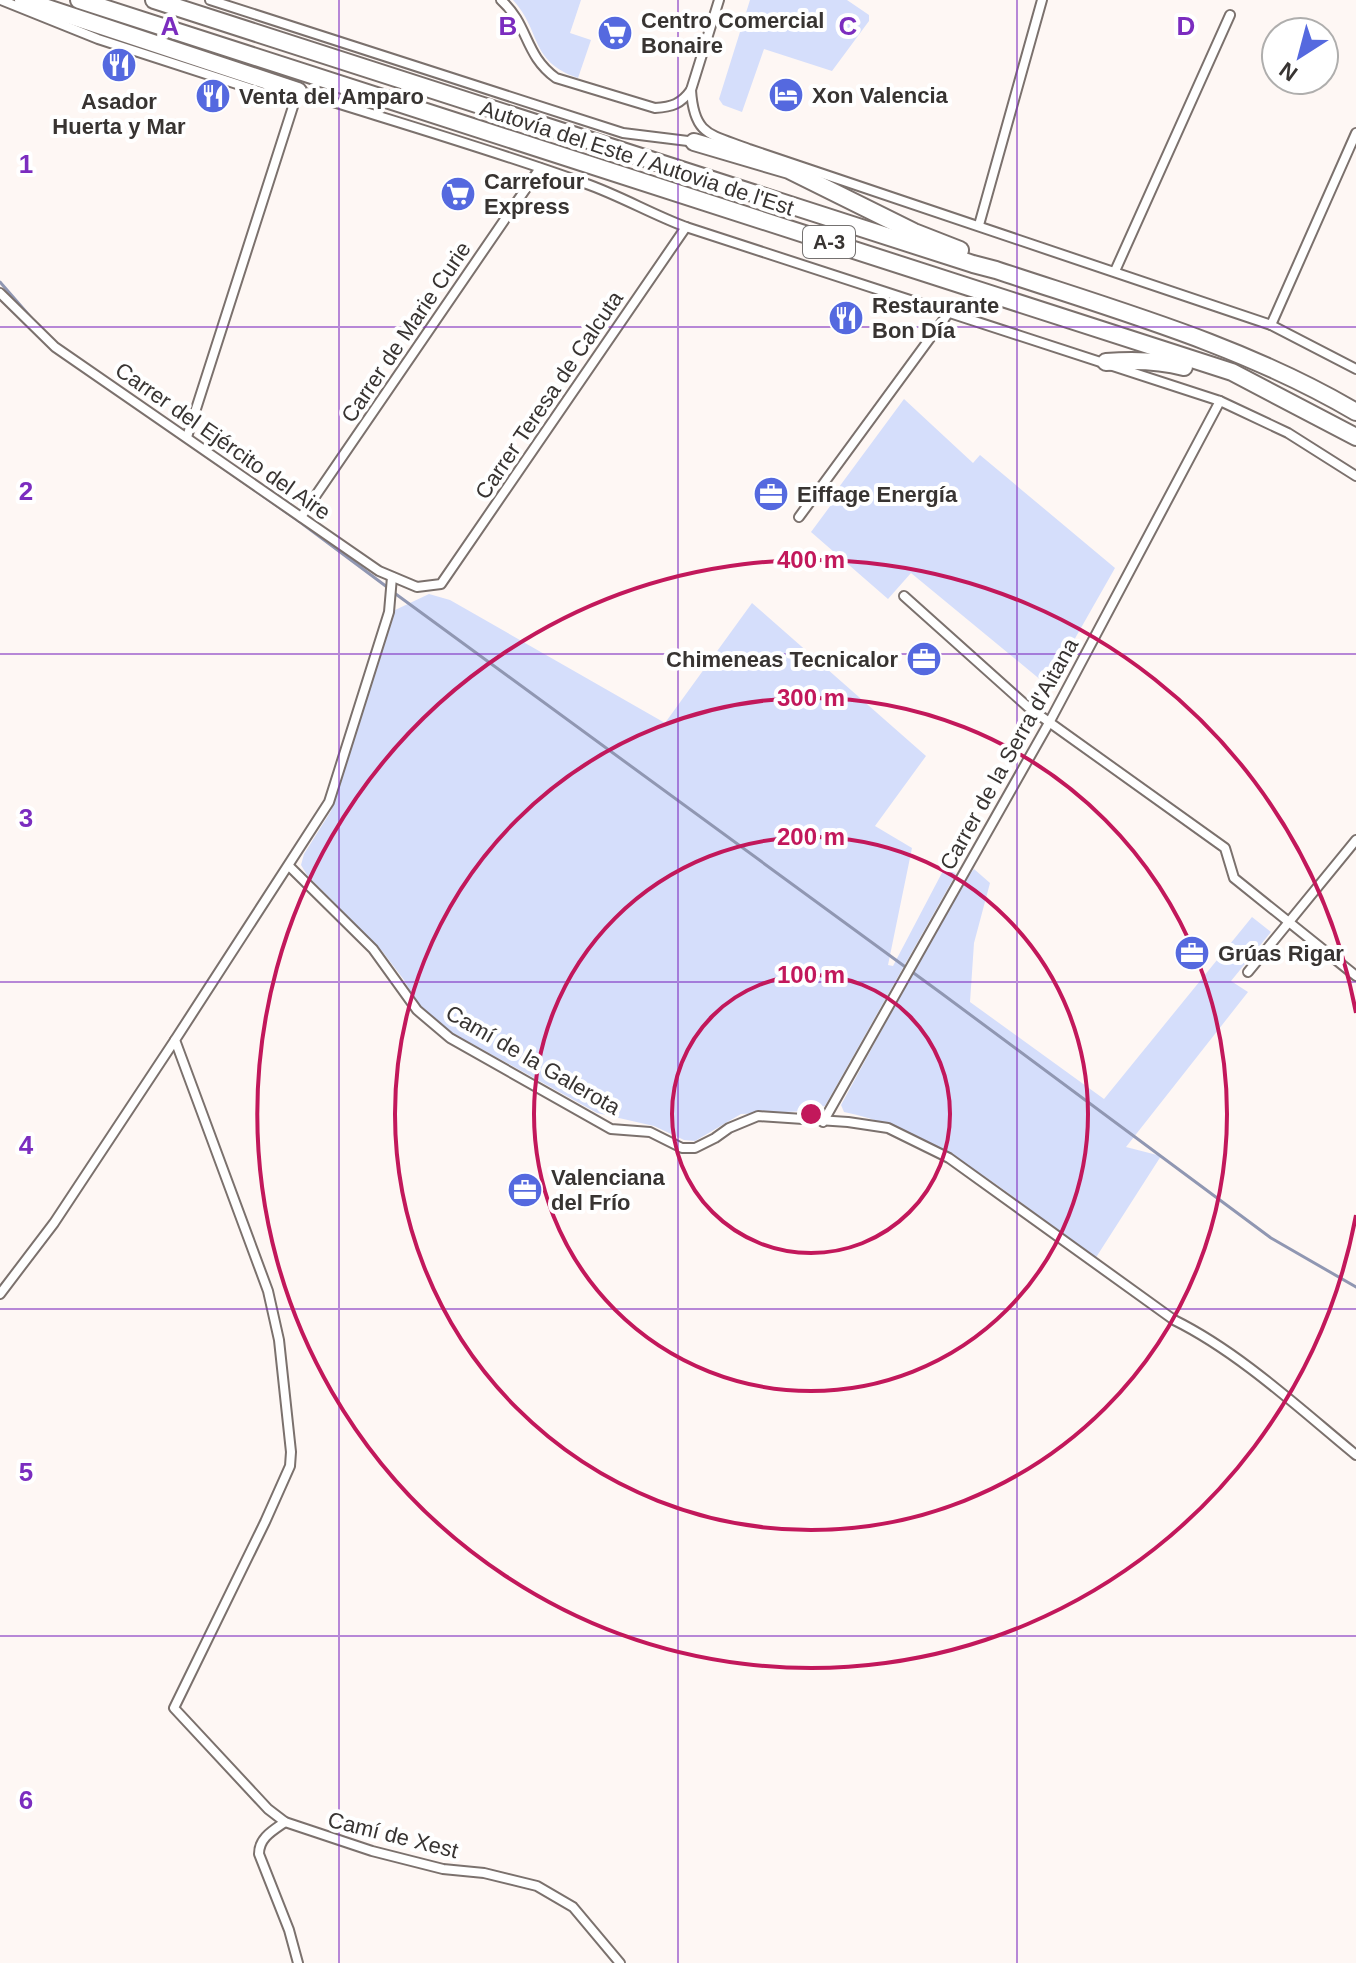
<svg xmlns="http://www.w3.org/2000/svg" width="1356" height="1963" font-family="Arial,sans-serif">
	<rect width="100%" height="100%" fill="#fef7f4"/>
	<g fill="#d5defb">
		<path d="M513,0H581L570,33L591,40L578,78C529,61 542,32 513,0Z"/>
		<polygon points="750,0 847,0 869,15 869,21 832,71 764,49 742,112 723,105 719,99"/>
		<polygon points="904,399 973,463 980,455 1115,568 1048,686 911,573 888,599 811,532 831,505 828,502"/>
		<polygon points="429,594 450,600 665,723 752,603 926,756 875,826 912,848 888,965 893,966 945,867 956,874 825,1106 808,1111 741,1114 695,1141 684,1140 654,1126 597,1113 444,1028 419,1006 404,980 382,951 307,875 301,865 304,854 331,811 393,611"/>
		<path d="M974,869L990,883L974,943L970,1002L1104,1099L1252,917L1271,932L1231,981L1248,992L1126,1147L1161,1156L1095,1259C1017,1201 942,1132 844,1112L841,1105L959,888Z"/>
	</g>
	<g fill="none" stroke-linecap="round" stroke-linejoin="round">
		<g stroke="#9097b2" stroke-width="3">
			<polyline points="0,282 34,321"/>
			<polyline points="61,355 300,522 387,587"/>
			<polyline points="393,592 941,993 1271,1238 1356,1287"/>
		</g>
		<defs>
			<g id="minor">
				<path d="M1,0L98,39L280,98L298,91C393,121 490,149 584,183C619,195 651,214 686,227L1220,401L1288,433L1356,476"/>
				<polyline points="210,0 623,133 696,142"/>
				<path d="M501,0C529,25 524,55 556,78L655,108C672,107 681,104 691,90L719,0"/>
				<path d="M691,90C694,136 710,134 749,149L1271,325L1356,369"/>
				<polyline points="979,225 1042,0"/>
				<polyline points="1115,271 1230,15"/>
				<polyline points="0,293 55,347 379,571 417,587 441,584 686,227"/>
				<polyline points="1271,325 1356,133"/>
				<polyline points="187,437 298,91"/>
				<polyline points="301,517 540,168"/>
				<polyline points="799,517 950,311"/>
				<polyline points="392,577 389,612 329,802 175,1040 268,1291 279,1340 291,1452 290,1466 265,1522 174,1708 268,1809 285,1822 372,1851 443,1869 484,1873 537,1886 573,1907 620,1963"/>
				<polyline points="904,596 1028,707 1225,848 1234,878 1356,976"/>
				<path d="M289,866L373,949L417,1010L450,1038L611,1129L650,1132L682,1148H695L715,1138L729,1128L758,1116L848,1122L888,1128L949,1158L1174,1320C1239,1352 1300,1409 1356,1455"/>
				<polyline points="1248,972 1356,840"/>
				<polyline points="823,1122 1050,721 1220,401"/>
				<polyline points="0,1294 54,1223 175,1040"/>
				<path d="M285,1822C272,1831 259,1838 259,1854L289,1930L298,1963"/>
			</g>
			<g id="motorway">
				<polyline points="23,0 298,91"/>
				<polyline points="79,0 1232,372 1356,437"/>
				<path d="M154,0L973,264L996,270C1119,311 1244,346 1356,412"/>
				<polyline points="694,142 789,170 914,232 960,250"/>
				<path d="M1106,362C1133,360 1158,360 1184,367"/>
			</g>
		</defs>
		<use href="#minor" stroke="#7b716d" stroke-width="12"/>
		<use href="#motorway" stroke="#7b716d" stroke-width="20"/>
		<use href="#minor" stroke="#fff" stroke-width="8"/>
		<use href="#motorway" stroke="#fff" stroke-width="16"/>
	</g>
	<path fill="none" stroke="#7b2cbf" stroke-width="2" stroke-opacity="0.55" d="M339,0V1963M678,0V1963M1017,0V1963M0,327H1356M0,654H1356M0,982H1356M0,1309H1356M0,1636H1356"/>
	<g fill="none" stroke="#c2185b" stroke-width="4">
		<circle cx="811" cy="1114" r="139"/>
		<circle cx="811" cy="1114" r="277"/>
		<circle cx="811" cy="1114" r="416"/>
		<path d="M1356 1215A554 554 0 1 1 1356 1013"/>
	</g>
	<defs>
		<symbol id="supermarket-disc" viewBox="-11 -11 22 22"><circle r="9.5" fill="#5569df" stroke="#fff"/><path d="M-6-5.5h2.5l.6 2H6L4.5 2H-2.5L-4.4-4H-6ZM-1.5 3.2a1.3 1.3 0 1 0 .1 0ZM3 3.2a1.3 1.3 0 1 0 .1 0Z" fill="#fff"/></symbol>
		<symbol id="restaurant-disc" viewBox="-11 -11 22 22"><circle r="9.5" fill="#5569df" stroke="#fff"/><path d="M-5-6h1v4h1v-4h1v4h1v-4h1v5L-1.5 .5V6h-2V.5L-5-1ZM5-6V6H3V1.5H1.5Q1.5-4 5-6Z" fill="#fff"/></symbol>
		<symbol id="hotel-disc" viewBox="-11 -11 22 22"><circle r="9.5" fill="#5569df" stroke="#fff"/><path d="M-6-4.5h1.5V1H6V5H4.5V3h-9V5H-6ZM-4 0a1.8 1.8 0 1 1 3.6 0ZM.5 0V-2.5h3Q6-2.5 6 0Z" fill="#fff"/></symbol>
		<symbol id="office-disc" viewBox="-11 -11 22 22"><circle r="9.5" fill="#5569df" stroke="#fff"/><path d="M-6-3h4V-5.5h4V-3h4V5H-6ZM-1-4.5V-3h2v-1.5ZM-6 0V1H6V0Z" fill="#fff"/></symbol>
	</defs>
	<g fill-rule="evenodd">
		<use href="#supermarket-disc" x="595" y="13" width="40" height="40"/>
		<use href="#restaurant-disc" x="99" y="45" width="40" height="40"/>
		<use href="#hotel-disc" x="766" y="75" width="40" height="40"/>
		<use href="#restaurant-disc" x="193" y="76" width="40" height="40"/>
		<use href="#supermarket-disc" x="438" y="174" width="40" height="40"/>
		<use href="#restaurant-disc" x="826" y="298" width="40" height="40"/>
		<use href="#office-disc" x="751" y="474" width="40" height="40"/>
		<use href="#office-disc" x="904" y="639" width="40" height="40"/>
		<use href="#office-disc" x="1172" y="933" width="40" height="40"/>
		<use href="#office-disc" x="505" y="1170" width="40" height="40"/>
	</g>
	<g text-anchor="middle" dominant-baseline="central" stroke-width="8" stroke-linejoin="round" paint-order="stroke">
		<rect fill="#fff" stroke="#747170" stroke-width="2" x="803" y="226" width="52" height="32" rx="6"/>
		<g font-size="20" font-weight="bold" fill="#383432">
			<text x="829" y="242">A-3</text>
		</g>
		<g font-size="22" font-weight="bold" fill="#383432" stroke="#fff" text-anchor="start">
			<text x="641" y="20">Centro Comercial<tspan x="641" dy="25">Bonaire</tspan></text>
			<text x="812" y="95">Xon Valencia</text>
			<text x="239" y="96">Venta del Amparo</text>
			<text x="119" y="101" text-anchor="middle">Asador<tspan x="119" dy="25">Huerta y Mar</tspan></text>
			<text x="484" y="181">Carrefour<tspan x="484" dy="25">Express</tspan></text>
			<text x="872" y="305">Restaurante<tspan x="872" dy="25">Bon Día</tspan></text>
			<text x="797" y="494">Eiffage Energía</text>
			<text x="898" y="659" text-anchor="end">Chimeneas Tecnicalor</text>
			<text x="1218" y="953">Grúas Rigar</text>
			<text x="551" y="1177">Valenciana<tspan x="551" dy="25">del Frío</tspan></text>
		</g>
		<g font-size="22" fill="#383432" stroke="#fff">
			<text transform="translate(637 158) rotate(18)">Autovía del Este / Autovia de l'Est</text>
			<text transform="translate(406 332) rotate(-56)">Carrer de Marie Curie</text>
			<text transform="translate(549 395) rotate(-56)">Carrer Teresa de Calcuta</text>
			<text transform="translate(223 441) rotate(35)">Carrer del Ejército del Aire</text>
			<text transform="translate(1009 754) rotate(-61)">Carrer de la Serra d'Aitana</text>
			<text transform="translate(533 1060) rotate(30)">Camí de la Galerota</text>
			<text transform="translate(393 1835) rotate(14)">Camí de Xest</text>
		</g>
	</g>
	<g font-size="26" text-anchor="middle" font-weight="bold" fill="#7b2cbf" stroke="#fff" stroke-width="8" stroke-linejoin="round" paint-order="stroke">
		<text x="170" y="35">A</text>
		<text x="508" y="35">B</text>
		<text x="848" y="35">C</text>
		<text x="1186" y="35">D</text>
		<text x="26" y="173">1</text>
		<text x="26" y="500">2</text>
		<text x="26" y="827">3</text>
		<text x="26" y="1154">4</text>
		<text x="26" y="1481">5</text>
		<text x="26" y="1809">6</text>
	</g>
	<circle cx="811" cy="1114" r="12" fill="#c2185b" stroke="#fff" stroke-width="4"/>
	<g font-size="24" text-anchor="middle" font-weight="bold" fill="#c2185b" stroke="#fff" stroke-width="8" stroke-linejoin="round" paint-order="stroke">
		<text x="811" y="568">400 m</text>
		<text x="811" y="706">300 m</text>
		<text x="811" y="845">200 m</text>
		<text x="811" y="983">100 m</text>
	</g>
	<g transform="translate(1300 56) rotate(216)"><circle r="38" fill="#ffffff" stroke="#afaead" stroke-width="2"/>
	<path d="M0-6L14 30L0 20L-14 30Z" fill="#5569df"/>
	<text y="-12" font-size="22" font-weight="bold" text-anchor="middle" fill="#383432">N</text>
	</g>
</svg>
